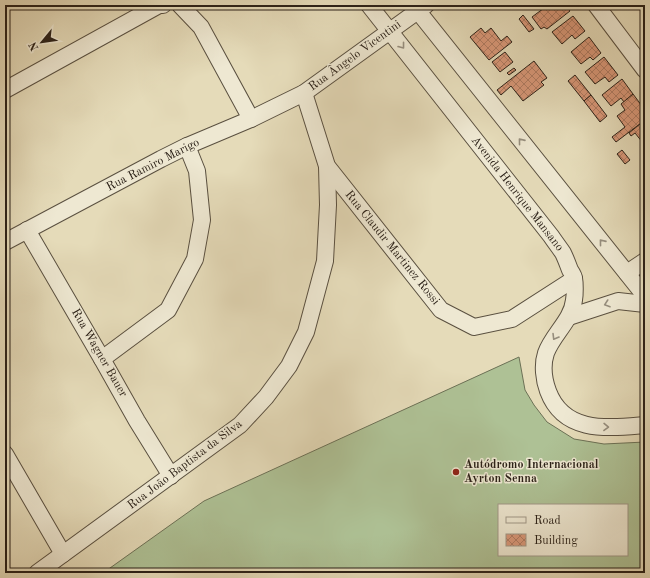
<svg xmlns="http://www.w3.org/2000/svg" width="650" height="578" font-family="'Old Standard TT',serif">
	<defs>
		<pattern id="building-cross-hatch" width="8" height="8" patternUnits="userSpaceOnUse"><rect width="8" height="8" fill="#d99879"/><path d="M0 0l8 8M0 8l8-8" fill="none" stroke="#b07c62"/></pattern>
	</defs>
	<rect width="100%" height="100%" fill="#e5dbb9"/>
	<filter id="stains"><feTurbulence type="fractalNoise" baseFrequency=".005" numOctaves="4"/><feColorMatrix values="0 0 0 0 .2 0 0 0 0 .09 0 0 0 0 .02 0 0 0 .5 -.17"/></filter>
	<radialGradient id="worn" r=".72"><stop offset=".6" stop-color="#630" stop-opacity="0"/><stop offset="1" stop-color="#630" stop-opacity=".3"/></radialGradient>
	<path fill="#aec195" stroke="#6c7156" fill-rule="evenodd" d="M519,357L525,390L534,405L547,422L574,439L604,444L645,442V573H103L204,501ZM499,505H627V555H499Z"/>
	<g fill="url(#building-cross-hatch)" stroke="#2b2118">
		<polygon points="548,5 565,5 570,11 547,29 544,27 541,29 532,17"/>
		<polygon points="523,15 534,29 529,32 519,19"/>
		<polygon points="573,16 585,31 575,39 572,35 562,44 552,32"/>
		<polygon points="481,28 485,33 491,28 501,41 507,36 512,42 489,60 470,37"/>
		<polygon points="589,37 601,53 593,60 590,57 581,64 571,52"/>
		<polygon points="505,52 513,62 500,72 492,62"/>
		<polygon points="604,57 618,75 609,82 605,77 595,84 585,72"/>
		<polygon points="534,61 547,78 541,82 544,85 523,101 511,86 501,95 497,90"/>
		<polygon points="514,68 516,70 509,75 507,73"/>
		<polygon points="575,75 591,95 584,101 568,81"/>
		<polygon points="622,79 633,94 624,102 621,98 611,106 602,95"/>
		<polygon points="633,94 645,110 645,120 616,142 612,137 625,127 617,116 625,110 621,104"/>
		<polygon points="591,95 607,116 600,122 584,101"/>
		<polygon points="645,120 645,141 643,143 635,133 631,136 629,133"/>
		<polygon points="622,150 630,160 625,164 617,154"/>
	</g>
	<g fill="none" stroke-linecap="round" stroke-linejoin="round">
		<defs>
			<g id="minor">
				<polyline points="180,5 201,27 251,119"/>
				<path d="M369,5L551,236C555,242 559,247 563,253C566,259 568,265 570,270C572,273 574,276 574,278C575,283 575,294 574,300C572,320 553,334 546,353C542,365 544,380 548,391C564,434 608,428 645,425"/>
				<polyline points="413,5 645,296"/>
				<polyline points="596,5 645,70"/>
				<polyline points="5,90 159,5 163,5"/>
				<polyline points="304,93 327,166 441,310 474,327 512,319 574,279"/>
				<polyline points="27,230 102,359 137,421 171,476"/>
				<polyline points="5,242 161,159 187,146 251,119 304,93 426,5"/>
				<polyline points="627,273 645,261"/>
				<polyline points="569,317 618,301 645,304"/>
				<polyline points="102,359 168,310 195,259 202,220 197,171 187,146"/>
				<polyline points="5,454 63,554"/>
				<polyline points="37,573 240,425 266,397 289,366 306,332 325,261 328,205 327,166"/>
			</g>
		</defs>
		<use href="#minor" stroke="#5a5040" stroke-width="18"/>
		<use href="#minor" stroke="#eee8d2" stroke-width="16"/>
	</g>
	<defs><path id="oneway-chevron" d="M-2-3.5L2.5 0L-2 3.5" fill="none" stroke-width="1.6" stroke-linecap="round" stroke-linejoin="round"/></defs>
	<g stroke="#968e7e">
		<use href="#oneway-chevron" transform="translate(402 46) rotate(52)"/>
		<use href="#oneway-chevron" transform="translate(521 141) rotate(-129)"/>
		<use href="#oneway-chevron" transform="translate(602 242) rotate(-129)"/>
		<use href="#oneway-chevron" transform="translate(607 304) rotate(161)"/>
		<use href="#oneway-chevron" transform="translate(555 337) rotate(121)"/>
		<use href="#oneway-chevron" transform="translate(606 427) rotate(1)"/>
	</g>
	<circle fill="#8f2418" stroke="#eee8d2" stroke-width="1.5" cx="456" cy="472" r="4"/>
	<g text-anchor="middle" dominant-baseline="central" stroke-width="3" stroke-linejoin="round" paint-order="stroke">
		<g font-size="12" fill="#2b2118" stroke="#eee8d2">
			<text transform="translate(355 56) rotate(-36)">Rua Ângelo Vicentini</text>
			<text transform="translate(153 165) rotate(-27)">Rua Ramiro Marigo</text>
			<text transform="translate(517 194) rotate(52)">Avenida Henrique Mansano</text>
			<text transform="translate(392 248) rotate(51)">Rua Claudir Martinez Rossi</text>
			<text transform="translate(99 353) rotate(60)">Rua Wagner Bauer</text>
			<text transform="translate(185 465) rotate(-37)">Rua João Baptista da Silva</text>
		</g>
		<g font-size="12" font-weight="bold" fill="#2b2118" stroke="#eee8d2" text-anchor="start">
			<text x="464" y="465">Autódromo Internacional<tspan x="464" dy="14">Ayrton Senna</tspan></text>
		</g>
	</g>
	<rect width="650" height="578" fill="none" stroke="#e5dbb9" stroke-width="20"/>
	<rect x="6" y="6" width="638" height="566" fill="none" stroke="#2b2118" stroke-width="2"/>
	<rect x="10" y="10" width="630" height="558" fill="none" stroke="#2b2118"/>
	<rect x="498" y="504" width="130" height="52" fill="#eee8d2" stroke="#a09888"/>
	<rect x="506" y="517" width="20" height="6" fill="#eee8d2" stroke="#a09888"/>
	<text x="534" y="524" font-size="12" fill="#2b2118">Road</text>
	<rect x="506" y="534" width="20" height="12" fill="url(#building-cross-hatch)" stroke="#a09888"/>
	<text x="534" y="544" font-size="12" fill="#2b2118">Building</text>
	<g transform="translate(42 42) rotate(241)" stroke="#eee8d2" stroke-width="3" paint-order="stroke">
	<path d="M0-3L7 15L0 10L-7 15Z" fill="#2b2118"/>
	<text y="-6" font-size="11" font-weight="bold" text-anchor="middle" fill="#2b2118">N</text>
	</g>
	<rect width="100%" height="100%" filter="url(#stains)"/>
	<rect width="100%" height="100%" fill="url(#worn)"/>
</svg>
